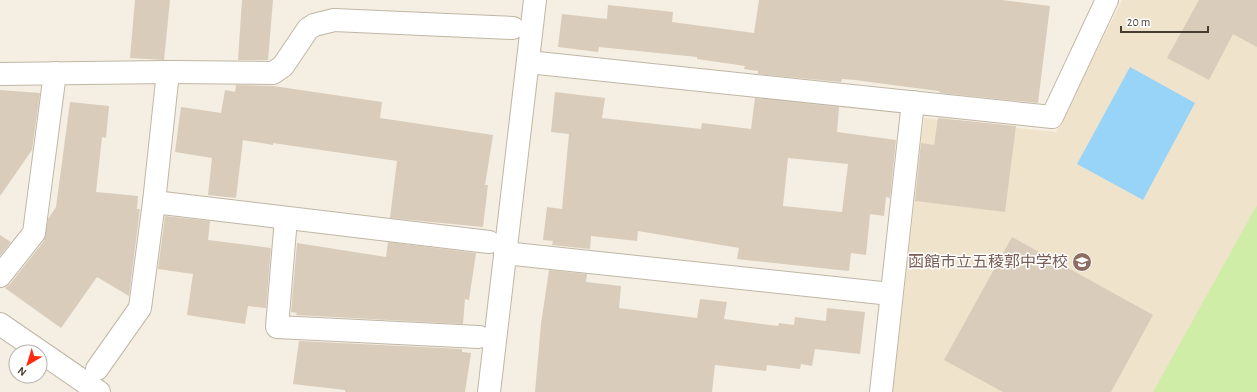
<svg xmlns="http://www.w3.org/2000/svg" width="1257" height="392" font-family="'Alegreya Sans','Noto Sans JP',sans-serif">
	<rect width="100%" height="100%" fill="#f4eee3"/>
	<polygon fill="#efe3cb" points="1122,0 1257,0 1257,392 893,392 924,118 1056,132"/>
	<polygon fill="#d0eda7" points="1257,205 1257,392 1153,392"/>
	<polygon fill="#98d4f8" points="1130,67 1195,103 1143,200 1077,164"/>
	<g fill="#daccba" fill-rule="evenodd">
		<polygon points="135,0 170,0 164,60 130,58"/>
		<polygon points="242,0 273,0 268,60 238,60"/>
		<polygon points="759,0 1002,0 1050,6 1038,103 941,93 938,91 855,80 842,79 841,82 758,74 758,71 744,69 745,66 697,59 697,57 599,47 598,52 558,47 562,14 607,19 608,5 673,12 672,22 754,33"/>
		<polygon points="1199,0 1257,0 1257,47 1233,34 1209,80 1167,58"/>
		<polygon points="236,85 273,86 382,102 380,118 493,135 485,185 488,185 483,227 390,218 397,161 273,143 273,145 243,140 236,198 208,195 212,158 175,152 181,107 221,113 225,90 235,92"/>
		<polygon points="0,90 40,93 32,150 0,196"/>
		<path d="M555,92L605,98L602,118L701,129L702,123L751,129L755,98L839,107L837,132L896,140L890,198L886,197L884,216L870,214L866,255L851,253L849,271L737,259L739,248L638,231L637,241L591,236L590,249L552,245L553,241L543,240L547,207L562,209L569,134L551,132ZM788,158L848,164L842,212L783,206Z"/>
		<polygon points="70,102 109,106 106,138 102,137 96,192 138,196 137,209 140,209 129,296 97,277 61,328 5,288 10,284 44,241 48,219 56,207"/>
		<polygon points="938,118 1016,126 1005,212 915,201 921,143 934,145"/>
		<polygon points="165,216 210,221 208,240 271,248 266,308 248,306 245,324 187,315 193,274 158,269"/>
		<polygon points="0,235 11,242 0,256"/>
		<polygon points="1012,237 1153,315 1111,392 1003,392 944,360"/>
		<polygon points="388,242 476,253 469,300 465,299 463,324 296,315 297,313 291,312 297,243 386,257"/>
		<polygon points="549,270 587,274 586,282 621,286 619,308 697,318 700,299 727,302 724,319 778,326 779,323 794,325 795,317 826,321 827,308 865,312 860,354 815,349 812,366 801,364 800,369 767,365 766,371 715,365 712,392 535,392 541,324"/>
		<polygon points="299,341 462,349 462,352 471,353 465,392 345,392 345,390 293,384"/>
	</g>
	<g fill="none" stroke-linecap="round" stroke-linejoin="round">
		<defs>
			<g id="minor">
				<polyline points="528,62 1052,117 1107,0"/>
				<polyline points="168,72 273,73 283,66 308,29 314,25 334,20 513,28"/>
				<polyline points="0,74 168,72 154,202 140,308 97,369"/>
				<polyline points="154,202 489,242"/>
				<polyline points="286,218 277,327 479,337"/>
				<polyline points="505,253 891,294"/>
				<polyline points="0,276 34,233 55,73"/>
				<polyline points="0,324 99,392"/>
				<polyline points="489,392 535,0"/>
				<polyline points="881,392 913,102"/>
			</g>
		</defs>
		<use href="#minor" stroke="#c0b6a5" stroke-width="24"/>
		<use href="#minor" stroke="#fff" stroke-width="22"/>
	</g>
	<defs>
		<symbol id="school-disc" viewBox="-11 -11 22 22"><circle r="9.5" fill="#8d6e63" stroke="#fff"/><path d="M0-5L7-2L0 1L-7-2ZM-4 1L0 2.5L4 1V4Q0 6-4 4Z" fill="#fff"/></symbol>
	</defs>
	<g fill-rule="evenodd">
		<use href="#school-disc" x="1071" y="251" width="22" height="22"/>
	</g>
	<g text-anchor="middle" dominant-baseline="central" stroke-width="3" stroke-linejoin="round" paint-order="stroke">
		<g font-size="16" fill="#785e54" stroke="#fff" text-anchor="end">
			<text x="1068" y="262">函館市立五稜郭中学校</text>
		</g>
	</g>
	<g transform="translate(28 364) rotate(218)"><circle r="19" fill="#ffffff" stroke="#b5b2ad"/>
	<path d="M0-3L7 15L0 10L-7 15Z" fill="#ff2a0f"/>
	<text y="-6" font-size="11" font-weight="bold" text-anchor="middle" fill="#463e33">N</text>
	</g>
	<path d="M1121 26v6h87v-6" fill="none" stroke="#463e33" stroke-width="2"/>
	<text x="1127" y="26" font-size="12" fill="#463e33" stroke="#ffffff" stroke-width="3" paint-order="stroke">20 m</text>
</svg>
